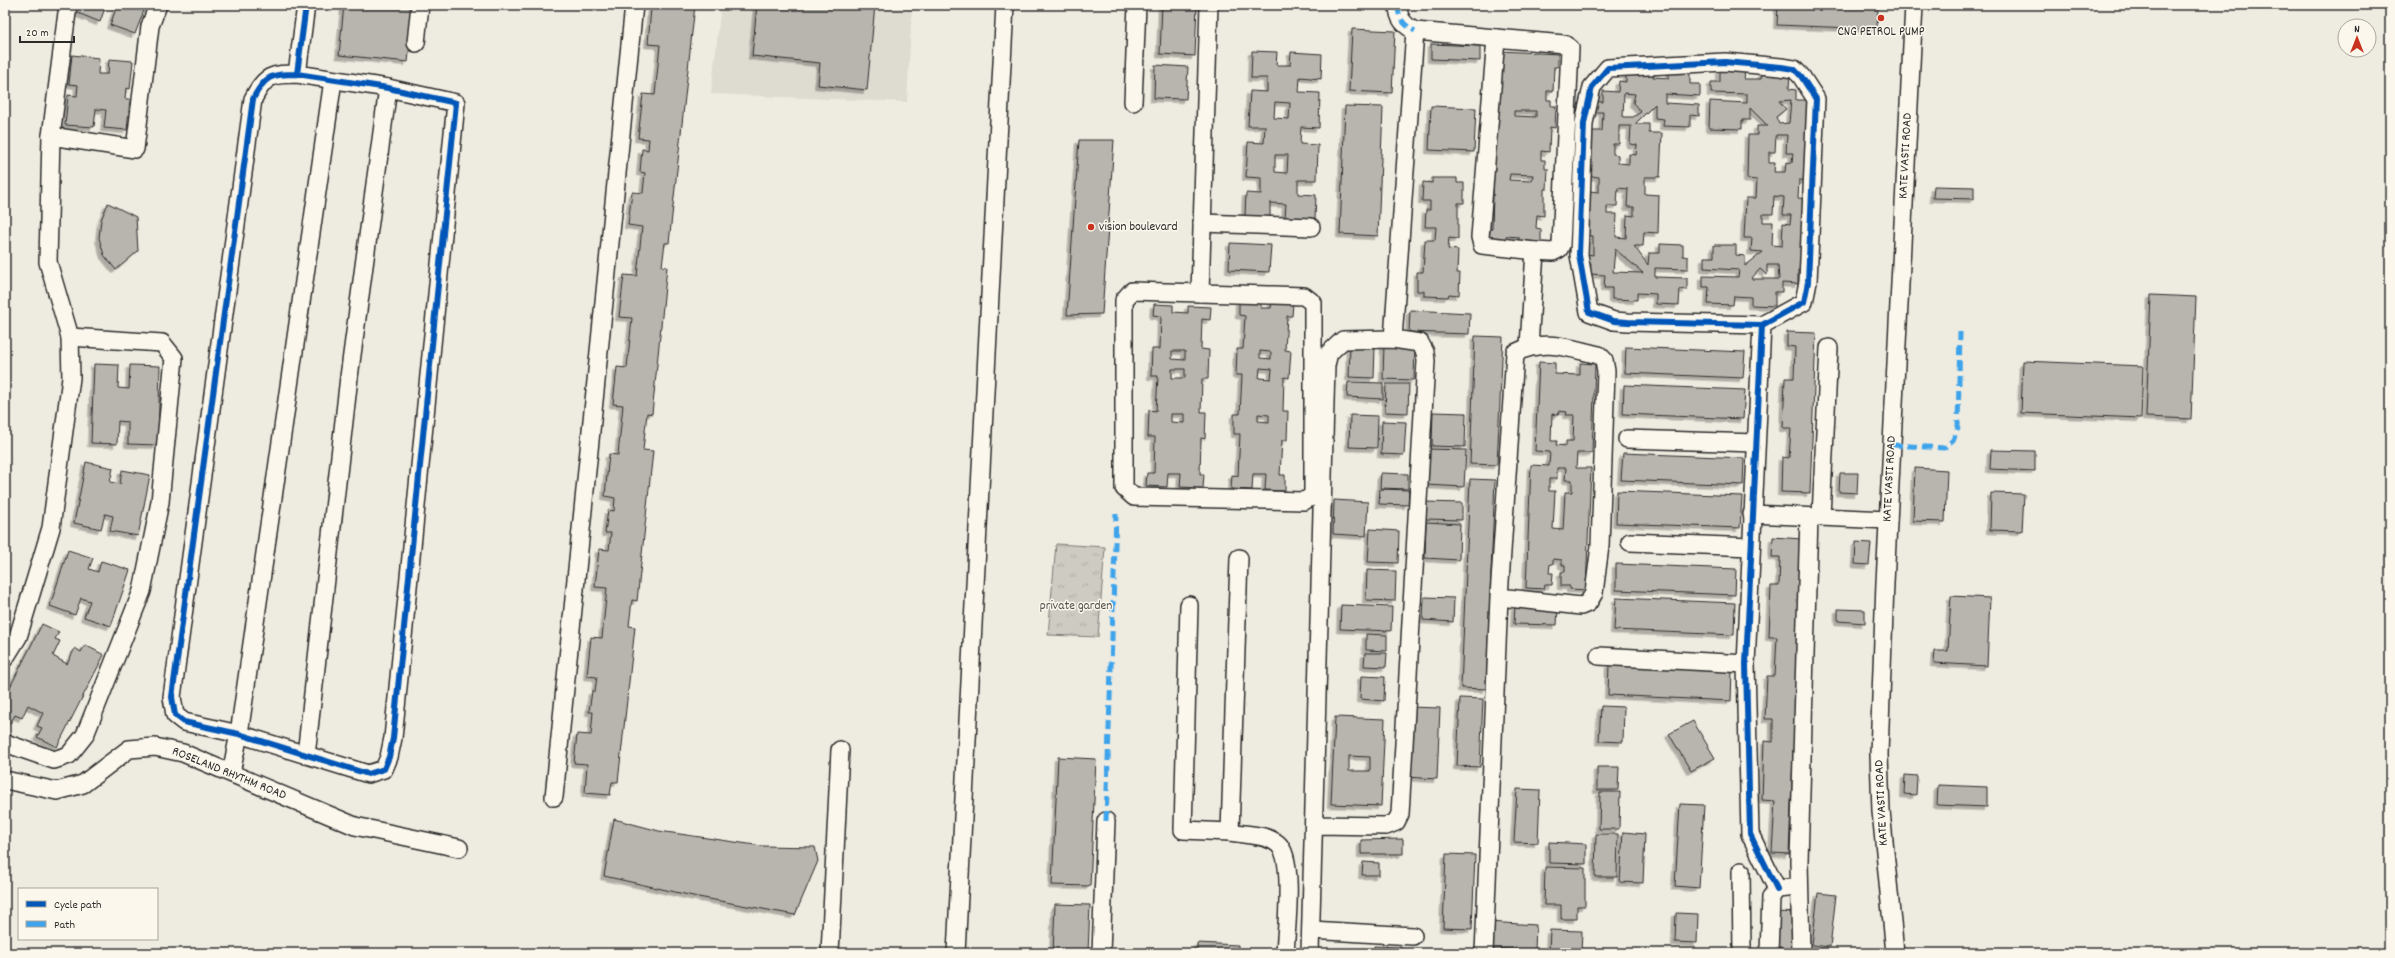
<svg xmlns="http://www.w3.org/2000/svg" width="2395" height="958" font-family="Dekko,sans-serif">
	<defs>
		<pattern id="park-tufts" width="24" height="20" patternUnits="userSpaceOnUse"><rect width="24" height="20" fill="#cecbc2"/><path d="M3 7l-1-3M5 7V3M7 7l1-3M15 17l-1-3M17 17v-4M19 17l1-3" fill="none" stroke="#b1aea7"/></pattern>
		<filter id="shadow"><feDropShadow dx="-3.5" dy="3.5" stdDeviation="0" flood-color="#0004"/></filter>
	</defs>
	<rect width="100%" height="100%" fill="#eeebe0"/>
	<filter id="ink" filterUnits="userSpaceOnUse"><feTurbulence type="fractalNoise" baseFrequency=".025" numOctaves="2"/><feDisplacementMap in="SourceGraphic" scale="8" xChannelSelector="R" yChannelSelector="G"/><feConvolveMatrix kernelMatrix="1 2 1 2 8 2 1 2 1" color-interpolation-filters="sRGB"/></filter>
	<g filter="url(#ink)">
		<polygon fill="#dedbd1" points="721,5 912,5 907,102 711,94"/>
		<polygon fill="url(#park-tufts)" stroke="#7c7b76" points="1056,544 1105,547 1098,637 1048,635"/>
		<g fill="#b8b5ae" stroke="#2b2b2b" fill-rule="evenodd" filter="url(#shadow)">
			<polygon points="75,5 106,5 100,22 73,11"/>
			<polygon points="115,5 146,5 135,34 110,25 117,6"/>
			<polygon points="344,5 414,5 408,62 339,55"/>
			<polygon points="665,5 695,5 669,243 665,243 662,266 667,267 652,414 647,413 643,450 653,451 637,601 632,600 629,626 635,627 618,782 612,782 610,795 585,793 587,764 574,763 577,734 591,735 593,712 589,712 592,691 595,691 597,677 587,676 591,637 602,638 607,588 595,587 599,549 609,550 611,533 605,533 608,510 614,511 615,498 605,496 609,454 618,455 623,405 613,404 617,367 627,368 632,318 619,317 624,275 637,276 642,227 628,225 632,192 643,193 645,173 640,172 642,149 648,150 649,139 638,138 643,94 655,95 660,45 648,44 651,8 665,9"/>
			<polygon points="757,5 875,5 867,90 818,85 820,63 752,56"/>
			<polygon points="1162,5 1197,5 1195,56 1160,54"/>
			<polygon points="1778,5 1878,5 1877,29 1777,25"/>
			<polygon points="1352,29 1395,31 1392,93 1349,91"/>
			<polygon points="1431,44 1480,46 1480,61 1431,59"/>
			<path d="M1252,51L1277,52L1276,65H1290L1291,52L1322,54L1321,79L1300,77L1299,92L1320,93L1319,128L1301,127L1300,144L1318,145L1317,180H1298V194L1316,195L1315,219L1285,218L1286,204L1270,203V217L1245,216L1246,193L1261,194V178L1246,177L1248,142L1264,143L1265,126H1248L1250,91L1267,92V78H1251ZM1275,102L1290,103L1289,119L1274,118ZM1275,155H1288L1287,173L1275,172Z"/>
			<path d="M1500,51L1558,54V67H1554L1553,91H1547V100H1551V106H1556L1555,128L1550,127L1549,152L1541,151V160H1545V169H1548L1547,189H1544V216L1537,215L1536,228L1541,229V243L1519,242V237L1506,236V242L1489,241L1490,229H1492L1496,100H1500ZM1514,111H1536V117L1514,116ZM1510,174L1533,175L1532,181L1509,180Z"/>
			<polygon points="72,55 99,58 98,74 108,74 109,59 133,61 130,89 126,88 125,99 130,99 127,130 104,128 106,110 96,109 94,127 65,125 68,95 77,96 78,85 69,84"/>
			<polygon points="1155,65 1188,67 1186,99 1154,98"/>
			<path d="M1626,67L1653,68V77L1669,78V69L1690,70V84H1700V96L1665,94V103L1699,105V116L1690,115V127L1663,126L1664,119L1655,118V104L1635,124H1649V133H1662L1660,177H1645V194L1659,195L1658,233L1644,232L1643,246H1634L1648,265L1649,253H1660V244L1683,245V256L1688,257V269L1655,268V277L1687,278V290L1680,289L1679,305L1656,304V294L1637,293V300L1612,299V288H1604L1605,275L1590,274L1591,264L1586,263V254L1593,255V236H1587L1589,191L1599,192V177L1589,176L1591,131H1602L1603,112H1591L1592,101L1603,102V91L1618,92L1619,81L1626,82ZM1624,93L1635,94L1633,103L1641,112L1633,117H1623ZM1619,126H1631L1630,144L1637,145L1636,155L1629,154V164L1618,163V155L1613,154V144H1619ZM1618,188L1628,189L1627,207H1634V216L1627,215L1626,238L1616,237L1617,214H1607V206H1617ZM1615,249L1643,273L1613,272Z"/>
			<path d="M1720,70L1745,71L1744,79H1761L1762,71L1790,73L1789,89L1796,90V100H1810V181L1799,180L1798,198L1810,199L1807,271L1798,270V284L1782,283V292H1775V306L1751,305V297L1734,296L1733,305L1708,304L1709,287H1703V276L1738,277L1739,270L1704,268V257H1714V245H1736V255L1745,256V266L1763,252L1751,251L1752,238H1744L1746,198H1756L1757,180L1747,179L1748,135H1757V126H1768L1750,108V120H1742V129L1709,128L1710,101L1747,103V94L1711,93V82H1720ZM1791,100L1789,123L1779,124L1776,117L1786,109L1779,101ZM1776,135H1787L1786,153H1793L1792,163L1786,162L1785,172H1774L1775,163H1769V152H1775ZM1774,196L1784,197L1783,215H1791L1790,224L1783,223L1782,246L1772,245L1773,222H1763V214H1773ZM1767,265H1778L1779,279H1751L1760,269L1767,275Z"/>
			<polygon points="1345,106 1383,107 1378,236 1340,234"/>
			<polygon points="1431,106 1476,108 1474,152 1429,150"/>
			<polygon points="1079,140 1114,140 1102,314 1067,315"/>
			<polygon points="1432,178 1457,178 1457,183 1464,183 1464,203 1458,203 1458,239 1449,238 1448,249 1458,250 1457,273 1460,273 1459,295 1449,294 1448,297 1424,296 1424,291 1417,291 1417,272 1423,272 1425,240 1435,240 1436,227 1425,227 1426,210 1430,210 1430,201 1422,201 1423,182 1432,183"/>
			<polygon points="1934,186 1974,187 1974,199 1933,198"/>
			<polygon points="108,203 136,217 138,251 116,270 104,255 99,238 101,220"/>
			<polygon points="1230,243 1271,245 1269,272 1229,270"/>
			<polygon points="2151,295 2196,297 2191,419 2146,417"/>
			<path d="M1239,301L1261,302V308H1271L1272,302L1293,303L1292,316H1287L1285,350L1291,351L1289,378L1284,377L1283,411H1288L1287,440H1282L1280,475H1285V491L1265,490L1266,474H1253L1252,490L1231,489L1232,475L1238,476L1240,434H1234V414H1240L1242,375H1236L1237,349H1243L1245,316L1239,315ZM1260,351L1271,352V359L1260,358ZM1260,368L1272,369L1271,379L1259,378ZM1258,414L1269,415V422L1258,421Z"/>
			<path d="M1154,304L1173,305V312L1188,313V306L1211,307L1210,320L1202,319L1201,349L1209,350L1208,379H1202L1201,412H1206L1205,439L1201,438L1200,474H1204L1203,488L1180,487L1181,473H1168L1167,487L1146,486L1147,473H1154L1155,437H1148L1149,410L1156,411L1158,376H1151L1152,349H1160L1161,316L1153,315ZM1172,351H1185V360L1172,359ZM1172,369H1185V378H1172ZM1171,414H1184V423L1171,422Z"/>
			<polygon points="1410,310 1470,313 1469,334 1409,332"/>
			<polygon points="1787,332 1816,333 1810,493 1781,492 1782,457 1789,458 1791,428 1783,428 1785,378 1794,378 1795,347 1787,346"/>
			<polygon points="1475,336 1503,337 1497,465 1470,464"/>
			<polygon points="1384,344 1415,345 1414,380 1383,379"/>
			<polygon points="1350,346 1375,347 1374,378 1349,377"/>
			<polygon points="1626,347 1745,352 1743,378 1625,373"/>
			<polygon points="2023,361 2143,366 2141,418 2021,413"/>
			<path d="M1539,362L1555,363V374L1580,375V363L1595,364L1592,453H1577L1576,468H1591L1586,590L1570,589V586H1561V572H1565V565H1562V560L1553,559V564H1550L1549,573H1553L1552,585H1545L1544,589L1526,588L1531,465L1549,466L1550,452L1535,451ZM1559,411L1567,412L1566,415H1574L1573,441H1566V446L1556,445L1557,441H1551L1552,414L1558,415ZM1557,468H1566L1565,480H1572V492H1565L1563,530L1553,529L1555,491H1549V479H1557Z"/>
			<polygon points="94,364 119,365 118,388 129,389 130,365 160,366 158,445 128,444 128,422 118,421 117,444 91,443"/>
			<polygon points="1348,382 1383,383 1383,399 1347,397"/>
			<polygon points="1386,384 1409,384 1408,413 1385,412"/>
			<polygon points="1624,385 1745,390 1743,419 1623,414"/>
			<polygon points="1433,412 1466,413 1465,447 1432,446"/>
			<polygon points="1350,415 1378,416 1377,448 1349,447"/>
			<polygon points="1382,421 1406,422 1404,455 1381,454"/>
			<polygon points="1427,449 1466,450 1464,487 1426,485"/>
			<polygon points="1991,450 2035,451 2035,471 1990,469"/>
			<polygon points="1623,453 1744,458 1743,485 1621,480"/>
			<polygon points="86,462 113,468 110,482 120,484 122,470 150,475 138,536 110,531 113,516 105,514 101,529 74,523"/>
			<polygon points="1915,468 1947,470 1945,522 1913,521"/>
			<polygon points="1381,473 1408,474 1408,489 1380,488"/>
			<polygon points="1840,473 1858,473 1857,493 1839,492"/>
			<polygon points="1470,479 1495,480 1486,689 1461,688"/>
			<polygon points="1380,489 1409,490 1408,505 1379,504"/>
			<polygon points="1617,491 1742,496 1740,528 1616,523"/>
			<polygon points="1991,493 2024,494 2022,531 1990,530"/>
			<polygon points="1334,500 1368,502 1366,536 1333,534"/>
			<polygon points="1426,502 1462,503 1462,520 1426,519"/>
			<polygon points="1426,522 1460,524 1459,560 1425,558"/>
			<polygon points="1370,529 1399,531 1398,563 1368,562"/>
			<polygon points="1773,537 1802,539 1789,854 1772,853 1775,801 1762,800 1764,741 1773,742 1773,719 1765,719 1767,676 1775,676 1777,637 1769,637 1771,586 1779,586 1780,557 1772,557"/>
			<polygon points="1856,542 1871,543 1869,565 1855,564"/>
			<polygon points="68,550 93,558 89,569 98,572 101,561 130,570 111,626 84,617 90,601 81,598 75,615 50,606"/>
			<polygon points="1616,564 1736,569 1735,595 1616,590"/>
			<polygon points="1367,570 1396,571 1395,601 1366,600"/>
			<polygon points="1951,596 1990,598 1987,666 1934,663 1935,651 1948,651"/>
			<polygon points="1424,597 1454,598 1453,622 1423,620"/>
			<polygon points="1616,598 1735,603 1734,635 1614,630"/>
			<polygon points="1341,605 1392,607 1391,631 1340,629"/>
			<polygon points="1515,606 1558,607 1557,625 1514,624"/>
			<polygon points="1838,609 1865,610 1865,623 1838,621"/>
			<polygon points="42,624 59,632 55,639 60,641 53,656 67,664 75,648 81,652 85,645 104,655 57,747 37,737 42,728 37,726 43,713 28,705 22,718 15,715 10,724 5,721 5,697"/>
			<polygon points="1366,634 1387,635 1387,651 1366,650"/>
			<polygon points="1365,653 1387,653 1386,667 1364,666"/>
			<polygon points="1609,664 1732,670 1731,701 1608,695"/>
			<polygon points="1361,676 1385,677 1384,701 1360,699"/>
			<polygon points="1460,698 1483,699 1480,767 1457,766"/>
			<polygon points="1601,706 1624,707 1623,742 1599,741"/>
			<polygon points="1409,707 1440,708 1437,779 1406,777"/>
			<path d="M1335,717L1385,719L1381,806L1331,804ZM1349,756L1370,757V771H1349Z"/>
			<polygon points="1693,721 1715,758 1691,771 1669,734"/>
			<polygon points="1058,757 1096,759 1090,886 1052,885"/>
			<polygon points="1597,767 1619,767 1618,790 1597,790"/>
			<polygon points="1905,775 1917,776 1916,795 1904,794"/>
			<polygon points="1938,785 1987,787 1987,807 1937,805"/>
			<polygon points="1517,789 1540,790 1538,843 1514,842"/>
			<polygon points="1600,792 1620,792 1619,829 1599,829"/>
			<polygon points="1680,804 1704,805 1699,888 1675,886"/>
			<polygon points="614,819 659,831 762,846 815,847 818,861 795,915 693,896 604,876"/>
			<polygon points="1623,832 1645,834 1643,883 1620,882"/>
			<polygon points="1596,834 1618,834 1617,877 1595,877"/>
			<polygon points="1403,839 1403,854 1361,854 1361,840"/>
			<polygon points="1549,842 1586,844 1586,864 1549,863"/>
			<polygon points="1446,854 1475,855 1472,929 1443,928"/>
			<polygon points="1363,862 1379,863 1379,875 1362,875"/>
			<polygon points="1545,867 1585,868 1585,906 1577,906 1577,919 1561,919 1561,905 1544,905"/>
			<polygon points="1818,893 1836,895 1830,947 1812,945"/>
			<polygon points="1055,904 1090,905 1088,953 1053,953"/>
			<polygon points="1775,912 1799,913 1797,953 1781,953 1781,947 1774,946"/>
			<polygon points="1676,913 1698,914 1697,943 1675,942"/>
			<polygon points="1488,922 1536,925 1535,950 1487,948"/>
			<polygon points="1550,930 1582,931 1581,953 1549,953"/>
			<polygon points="1197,943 1238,945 1238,953 1197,953"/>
			<polygon points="1374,946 1401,947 1401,953 1374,953"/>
		</g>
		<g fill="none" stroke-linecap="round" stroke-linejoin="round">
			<defs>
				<g id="minor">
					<path d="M1398,5C1398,19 1404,25 1415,31L1564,44L1570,48L1561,245L1559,249L1553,252L1535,251L1529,346"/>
					<polyline points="1496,38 1480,237 1482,245 1535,251"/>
					<polyline points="416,43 420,5"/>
					<path d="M297,74C272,74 265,75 253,99L172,697L175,715L184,722L239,734L368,774L384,769L389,757L393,738L456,103L388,88L297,74L306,5"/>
					<polyline points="1133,102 1137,5"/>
					<polyline points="51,136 135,149 150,26 158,5"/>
					<polyline points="1202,223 1311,227"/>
					<polygon points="1132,291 1304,296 1313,303 1313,496 1304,501 1134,497 1124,488 1124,300"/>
					<polyline points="1200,293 1209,5"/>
					<polyline points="1762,325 1628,322 1614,321 1589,312 1579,255 1584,123 1592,87 1608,68 1725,62 1781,67 1794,69 1801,76 1816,99 1808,282 1804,302 1762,325 1746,664 1750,834 1777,889"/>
					<polyline points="1393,339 1415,31"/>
					<polyline points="1627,439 1756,443"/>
					<polyline points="1752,514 1888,520"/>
					<polyline points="1821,517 1829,348"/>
					<polyline points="1630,542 1751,547"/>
					<path d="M1239,558L1230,832C1244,835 1267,834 1278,844C1295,858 1286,931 1285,953"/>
					<polyline points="1189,605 1183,830 1230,832"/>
					<polyline points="1599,656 1746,664"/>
					<polyline points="5,658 18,637 51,528 71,378 70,337 48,262 51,136 68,5"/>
					<polyline points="5,743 54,760 69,755 85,735 142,591 160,502 174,358 162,343 70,337"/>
					<polyline points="306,755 349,377 388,88"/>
					<polyline points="231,773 239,734 333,80"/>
					<polyline points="5,780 57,791 83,784 129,749 155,747 183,753 355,826 459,848"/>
					<polyline points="554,797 634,5"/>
					<polyline points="1741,871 1742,953"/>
					<polyline points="1311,930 1413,936"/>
					<polyline points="830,953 840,750"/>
					<polyline points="956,953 1005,5"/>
					<polyline points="1101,953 1106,821"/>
					<polyline points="1310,953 1326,365 1329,353 1343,340 1393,339 1420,343 1425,352 1426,361 1400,814 1396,822 1386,826 1315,825"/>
					<path d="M1484,953L1499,597L1515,353C1544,338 1568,348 1599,355L1604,360L1606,371L1600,546L1594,593L1588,603L1581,606L1499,597"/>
					<polyline points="1769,953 1771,897 1777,889 1788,888"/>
					<polyline points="1801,953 1799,861 1809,517"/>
					<polyline points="1895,953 1881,811 1879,754 1885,583 1914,5"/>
				</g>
			</defs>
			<use href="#minor" stroke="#2b2b2b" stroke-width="20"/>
			<use href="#minor" stroke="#fbf7ec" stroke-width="17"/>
			<g stroke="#3ea3eb" stroke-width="5" stroke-dasharray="10 5" stroke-linecap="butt">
				<path d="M1398,5C1398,19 1404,25 1415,31"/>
				<polyline points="1892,445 1944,448 1953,440 1958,427 1960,332"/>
				<polyline points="1106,821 1116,514"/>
			</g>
			<defs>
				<g id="cycleway">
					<path d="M297,74C272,74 265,75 253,99L172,697L175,715L184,722L239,734L368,774L384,769L389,757L393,738L456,103L388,88L297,74L306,5"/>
					<polyline points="1762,325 1628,322 1614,321 1589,312 1579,255 1584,123 1592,87 1608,68 1725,62 1781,67 1794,69 1801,76 1816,99 1808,282 1804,302 1762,325 1746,664 1750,834 1777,889"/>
				</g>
			</defs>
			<use href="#cycleway" stroke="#fbf7ec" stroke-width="8"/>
			<use href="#cycleway" stroke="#0057b8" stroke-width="6"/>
		</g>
	</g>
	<g fill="#c8321e" stroke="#fbf7ec" stroke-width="1.5">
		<circle cx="1881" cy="18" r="4"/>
		<circle cx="1091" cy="227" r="4"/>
	</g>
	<g text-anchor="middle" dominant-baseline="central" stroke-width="3" stroke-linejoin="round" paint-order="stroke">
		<g font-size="13" fill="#2b2b2b" stroke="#fbf7ec">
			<text x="1881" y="32">CNG PETROL PUMP</text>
			<text x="1099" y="227" text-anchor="start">vision boulevard</text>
		</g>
		<g font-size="13" fill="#2b2b2b" stroke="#fbf7ec">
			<text transform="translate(1906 156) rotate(-87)">KATE VASTI ROAD</text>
			<text transform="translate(1890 479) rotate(-87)">KATE VASTI ROAD</text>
			<text transform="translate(229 774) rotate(22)">ROSELAND RHYTHM ROAD</text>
			<text transform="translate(1882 803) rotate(-93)">KATE VASTI ROAD</text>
		</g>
		<g font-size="13" fill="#545351" stroke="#fbf7ec">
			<text x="1076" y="606">private garden</text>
		</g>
	</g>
	<rect width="2395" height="958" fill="none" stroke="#fbf7ec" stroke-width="20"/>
	<rect x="10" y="10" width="2375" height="938" fill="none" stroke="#2b2b2b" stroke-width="1.5" filter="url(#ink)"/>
	<rect x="18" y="888" width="140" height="52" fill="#fbf7ec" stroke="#a8a59f"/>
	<rect x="26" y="901" width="20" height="6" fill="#0057b8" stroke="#a8a59f"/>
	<text x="54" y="908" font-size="12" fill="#2b2b2b">Cycle path</text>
	<rect x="26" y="921" width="20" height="6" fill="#3ea3eb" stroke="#a8a59f"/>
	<text x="54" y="928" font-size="12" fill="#2b2b2b">Path</text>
	<g transform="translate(2357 38)"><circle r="19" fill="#fbf7ec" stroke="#a8a59f"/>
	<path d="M0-3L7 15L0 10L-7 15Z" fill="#c8321e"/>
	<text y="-6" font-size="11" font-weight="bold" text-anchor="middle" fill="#2b2b2b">N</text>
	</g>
	<path d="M20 36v6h54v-6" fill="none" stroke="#2b2b2b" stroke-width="2"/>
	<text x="26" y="36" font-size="12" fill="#2b2b2b" stroke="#fbf7ec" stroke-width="3" paint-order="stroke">20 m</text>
</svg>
